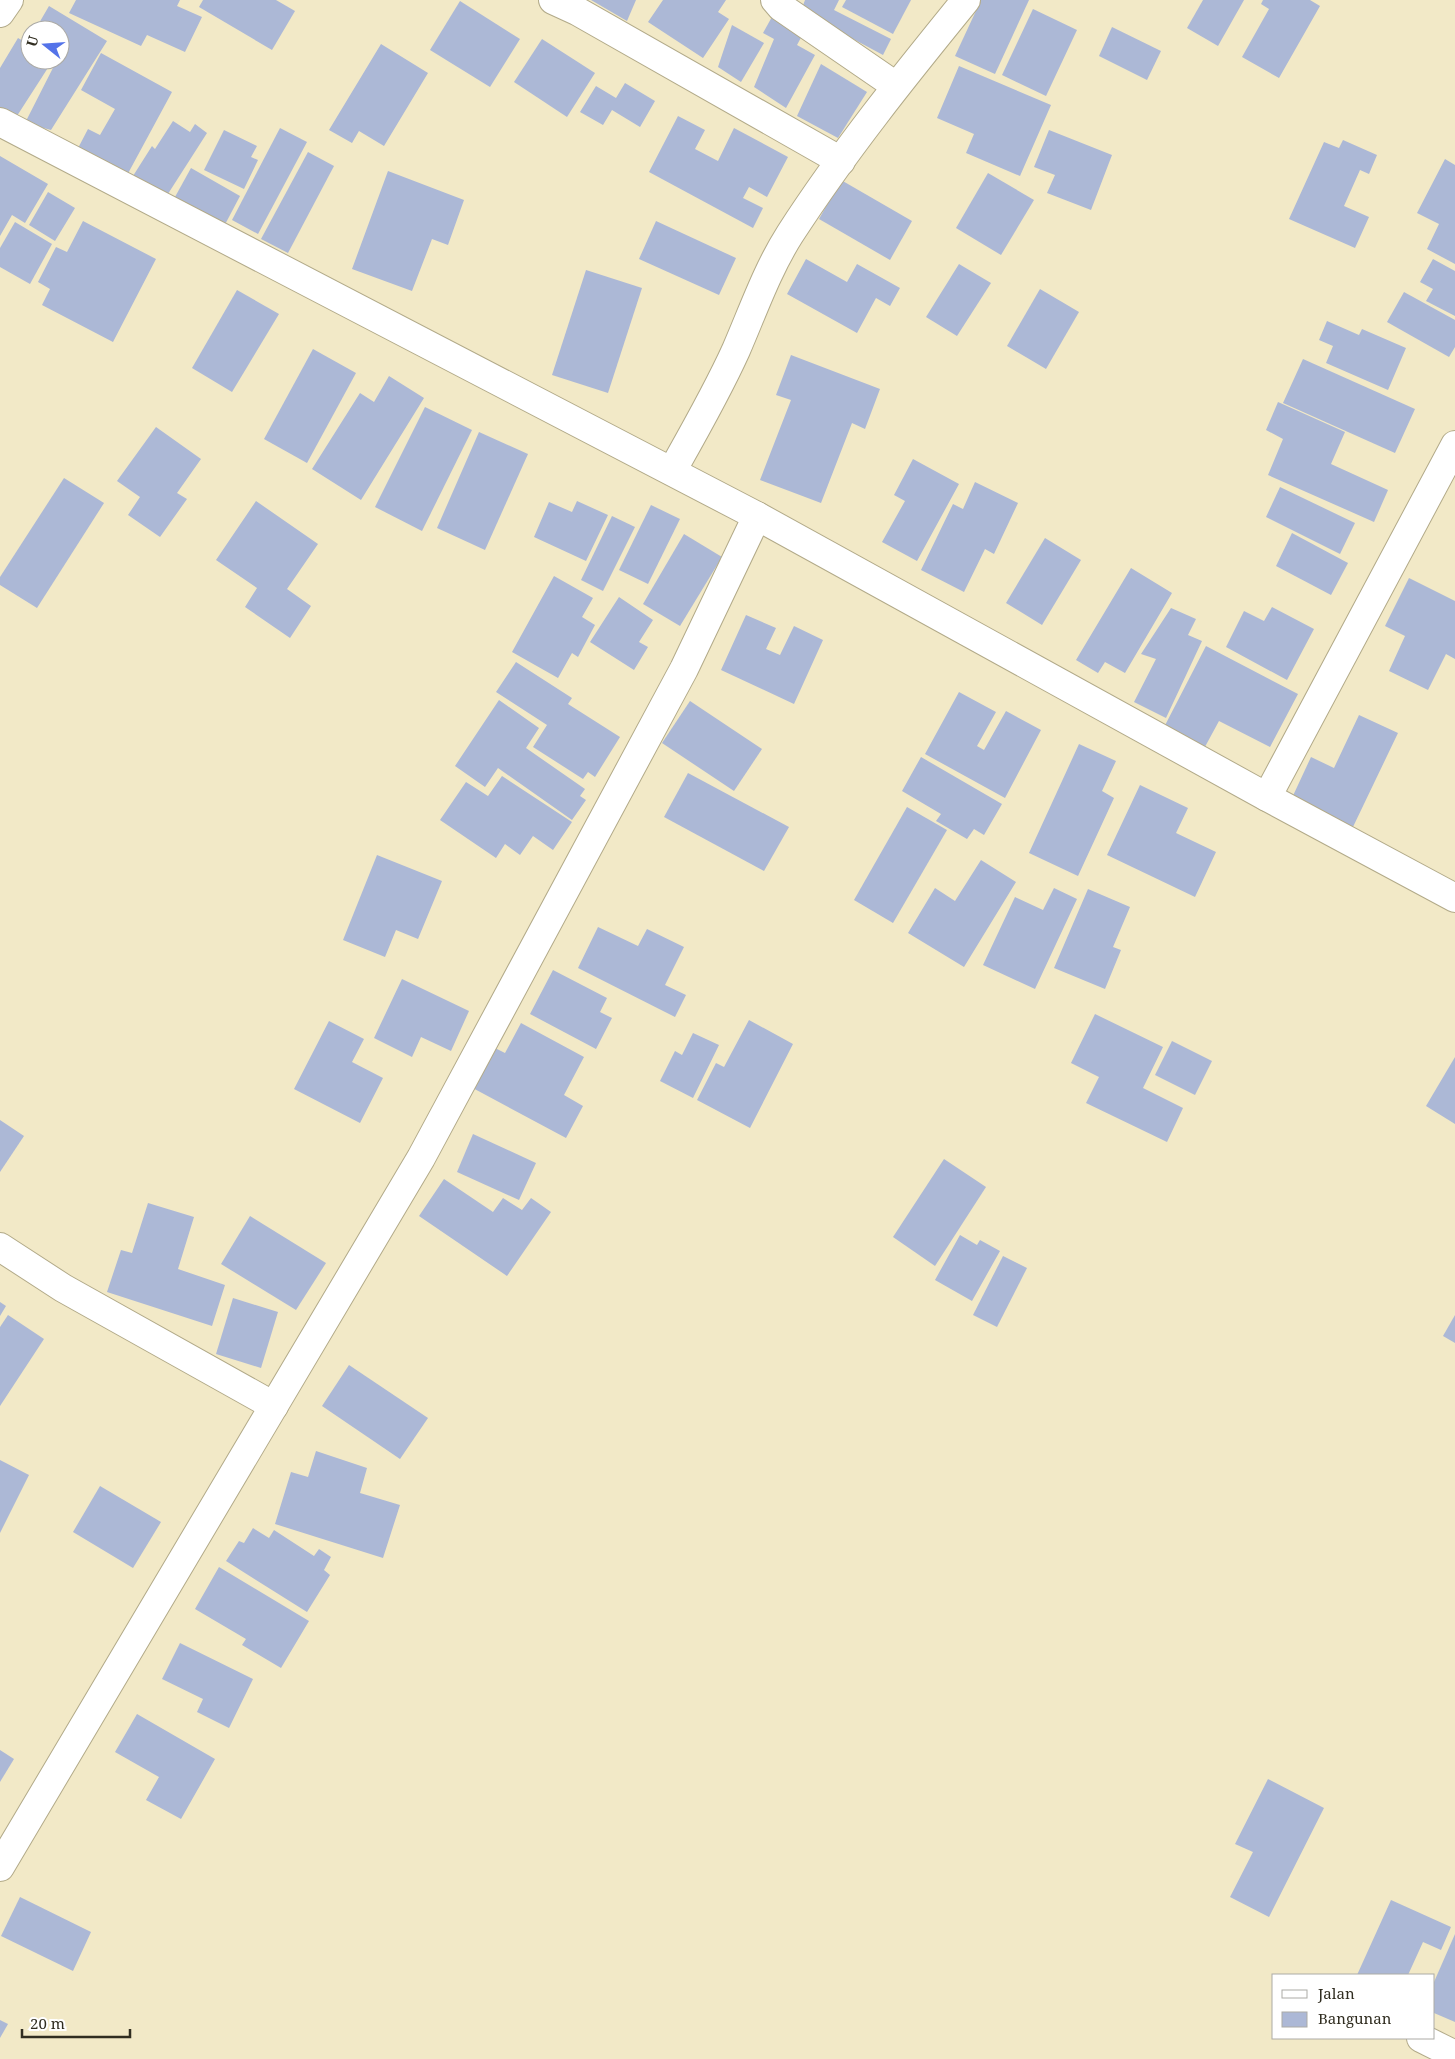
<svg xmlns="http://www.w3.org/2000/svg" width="1455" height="2059" font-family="'Noto Serif',serif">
	<rect width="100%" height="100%" fill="#f2e9c7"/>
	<g fill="#acb8d6">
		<polygon points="76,0 180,0 177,6 202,17 185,52 147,35 141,46 69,13"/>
		<polygon points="203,0 276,0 295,11 272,50 199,7"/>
		<polygon points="591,0 636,0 627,21"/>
		<polygon points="663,0 726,0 718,12 729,19 703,58 648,22"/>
		<polygon points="805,0 839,0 834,10 891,39 883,55 801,11"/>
		<polygon points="846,0 911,0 893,34 842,7"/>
		<polygon points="981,0 1029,0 995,74 955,56"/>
		<polygon points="1203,0 1244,0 1218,46 1187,28"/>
		<polygon points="1263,0 1310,0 1320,6 1279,78 1242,57 1269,9 1261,4"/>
		<polygon points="460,1 520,39 490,87 430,50"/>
		<polygon points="49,6 107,41 51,130 25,123 57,60 60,60 60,30 35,30"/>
		<polygon points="1033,9 1077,30 1046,96 1002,75"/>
		<polygon points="773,15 804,32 797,45 815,55 786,108 754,87 774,39 763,33"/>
		<polygon points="732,25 764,43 741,82 718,67"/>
		<polygon points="1112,27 1161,51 1147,80 1099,56"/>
		<polygon points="18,38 30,45 30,60 53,60 15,119 0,110 0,68"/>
		<polygon points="542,39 595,73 567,117 514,82"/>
		<polygon points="381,44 428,73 384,146 359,131 352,143 329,130"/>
		<polygon points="101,53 172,92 125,179 76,152 88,129 100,135 115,109 81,90"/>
		<polygon points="821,64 867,92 838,138 797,116"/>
		<polygon points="959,66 1051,105 1020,176 966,153 974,134 937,118"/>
		<polygon points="625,83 655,101 640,127 612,110 603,125 580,112 596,86 616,98"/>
		<polygon points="678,116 705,130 695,149 718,161 734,128 788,157 767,197 749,187 743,198 763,208 753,228 649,172"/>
		<polygon points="173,121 190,132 195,124 207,133 166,197 133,176 152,146 155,149"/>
		<polygon points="280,128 307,142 258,234 232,220"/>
		<polygon points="224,130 257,146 251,157 258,160 244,189 204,170"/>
		<polygon points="1049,130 1112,155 1091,210 1047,193 1055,175 1034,167"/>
		<polygon points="1343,140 1377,155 1369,174 1360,170 1344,206 1369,217 1355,248 1289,219 1324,142 1339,148"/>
		<polygon points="308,152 334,166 288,253 261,239"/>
		<polygon points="0,156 48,184 25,223 12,215 0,236"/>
		<polygon points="1445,159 1455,165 1455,264 1427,249 1439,224 1417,213"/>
		<polygon points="191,168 240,196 220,234 170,206"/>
		<polygon points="388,171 464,200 448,245 432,239 412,291 352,269"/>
		<polygon points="988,173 1034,200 1001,255 956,228"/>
		<polygon points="841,180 912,221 890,260 819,219"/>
		<polygon points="48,192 75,208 55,241 29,225"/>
		<polygon points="83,221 156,259 113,342 42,305 50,289 38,282 56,247 67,252"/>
		<polygon points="656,221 736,258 719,295 639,259"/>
		<polygon points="15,222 52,244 30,284 0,267 0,248"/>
		<polygon points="806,259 847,282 857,264 900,288 890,306 876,298 857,333 787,294"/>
		<polygon points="1433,259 1455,271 1455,316 1426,301 1433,289 1420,282"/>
		<polygon points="959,264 991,283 957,336 926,317"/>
		<polygon points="586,270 642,288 608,393 552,375"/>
		<polygon points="1040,289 1079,312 1046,369 1007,346"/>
		<polygon points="237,290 279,314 232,392 192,368"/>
		<polygon points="1404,292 1455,320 1455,347 1449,357 1387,322"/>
		<polygon points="1327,321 1359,335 1362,329 1406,348 1388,390 1326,363 1333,346 1319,340"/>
		<polygon points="313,349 356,373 307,463 264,439"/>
		<polygon points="791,355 880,389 865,429 852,423 821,503 760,480 791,400 776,395"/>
		<polygon points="1303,359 1415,409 1395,453 1283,403"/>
		<polygon points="389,376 424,398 361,500 312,469 360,393 374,402"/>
		<polygon points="1278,402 1345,432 1331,464 1388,490 1374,522 1268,475 1283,439 1266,430"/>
		<polygon points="425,407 472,430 422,531 375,507"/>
		<polygon points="156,427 201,459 177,493 187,499 160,537 128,515 140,497 117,481"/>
		<polygon points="479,432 528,454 485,550 437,528"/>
		<polygon points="913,459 959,484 917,561 882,542 905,501 894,495"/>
		<polygon points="64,478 104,503 37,608 0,585 0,577"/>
		<polygon points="975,482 1018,503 994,554 985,549 964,592 921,570 953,504 963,509"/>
		<polygon points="1280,487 1355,523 1340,554 1266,517"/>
		<polygon points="256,501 318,544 287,589 311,606 290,638 245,607 257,588 216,560"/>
		<polygon points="577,501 608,515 586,561 534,537 549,502 572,512"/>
		<polygon points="651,505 680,519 648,584 619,570"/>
		<polygon points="612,516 635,527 603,591 581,580"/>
		<polygon points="1292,533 1348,563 1331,595 1276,566"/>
		<polygon points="684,534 722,557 680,626 643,604"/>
		<polygon points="1045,538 1081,560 1042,625 1006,603"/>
		<polygon points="1131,568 1172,593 1125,673 1105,662 1098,673 1076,660"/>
		<polygon points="554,576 593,598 582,617 595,625 578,657 572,653 558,678 512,652"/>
		<polygon points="1409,578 1455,601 1455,659 1446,654 1428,690 1389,671 1405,636 1385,626"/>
		<polygon points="619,597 653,620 639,642 648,647 634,670 590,642"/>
		<polygon points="1272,607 1314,629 1287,680 1226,647 1244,611 1264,621"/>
		<polygon points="1171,608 1196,619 1188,635 1202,641 1166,718 1134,702 1156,659 1141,654"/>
		<polygon points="746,615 776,628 766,649 780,655 794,626 823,640 794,704 721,670"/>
		<polygon points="1206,646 1298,694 1270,747 1219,721 1200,756 1160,735"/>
		<polygon points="516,662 572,698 568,704 620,737 595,777 588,772 583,779 533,747 547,725 496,692"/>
		<polygon points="959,692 996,712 977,746 984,750 1006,711 1041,730 1005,798 925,754"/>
		<polygon points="499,700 539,728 526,748 585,789 580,796 586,800 572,820 498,768 485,787 455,766"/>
		<polygon points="690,701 762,749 734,791 662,743"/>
		<polygon points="1359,715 1398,733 1352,829 1291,800 1311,757 1334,768"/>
		<polygon points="1079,744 1116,761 1102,791 1114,798 1078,876 1029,853"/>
		<polygon points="921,757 1002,804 984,835 974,829 967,839 936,821 941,814 902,791"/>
		<polygon points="688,773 789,827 764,871 664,817"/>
		<polygon points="502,776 572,822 553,850 533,836 520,855 505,844 496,858 440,820 466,782 488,796"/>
		<polygon points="1140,785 1188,808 1176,833 1216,852 1195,897 1107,855"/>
		<polygon points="907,807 947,830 893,923 854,900"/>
		<polygon points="377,855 442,881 418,939 396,930 385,957 343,940"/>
		<polygon points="981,860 1016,882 964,967 908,933 935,888 955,901"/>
		<polygon points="1054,888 1077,899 1035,989 983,965 1015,897 1043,910"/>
		<polygon points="1088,889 1130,907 1113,947 1121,950 1105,989 1054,968"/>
		<polygon points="598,927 638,946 647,929 684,947 665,985 686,995 675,1017 578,968"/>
		<polygon points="553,970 607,998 600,1012 612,1018 596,1049 530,1014"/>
		<polygon points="402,979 469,1011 451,1051 421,1037 412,1057 374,1038"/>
		<polygon points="1095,1014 1163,1047 1143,1088 1183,1108 1167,1142 1086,1103 1099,1077 1071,1063"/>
		<polygon points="749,1020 793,1044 750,1128 697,1100 716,1063 724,1067"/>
		<polygon points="329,1021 364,1039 352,1062 383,1078 360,1123 294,1089"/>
		<polygon points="521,1023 584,1057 564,1095 583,1106 566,1138 469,1086 491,1046 505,1053"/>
		<polygon points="693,1033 719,1045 693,1098 660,1081 675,1051 682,1055"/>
		<polygon points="1172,1041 1212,1061 1195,1095 1155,1075"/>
		<polygon points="1455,1057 1455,1124 1426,1106"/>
		<polygon points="0,1120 24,1136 0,1172"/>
		<polygon points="473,1134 536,1163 519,1200 457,1172"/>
		<polygon points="944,1159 986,1187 935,1266 893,1237"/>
		<polygon points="444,1179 493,1212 503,1198 522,1210 531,1198 551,1212 507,1276 419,1216"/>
		<polygon points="148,1203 194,1217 178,1269 225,1285 212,1326 107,1292 121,1250 132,1253"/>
		<polygon points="250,1216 326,1263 296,1310 221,1264"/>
		<polygon points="960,1235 977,1245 980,1240 1000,1251 972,1301 935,1280"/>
		<polygon points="1003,1256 1027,1268 997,1327 973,1315"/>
		<polygon points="233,1298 278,1312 261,1368 216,1354"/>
		<polygon points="0,1302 6,1306 0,1316"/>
		<polygon points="8,1315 44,1339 0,1406 0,1327"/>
		<polygon points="1455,1315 1455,1343 1443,1336"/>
		<polygon points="349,1365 428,1418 400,1459 322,1406"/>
		<polygon points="316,1451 367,1468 360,1493 400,1505 383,1558 275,1524 291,1472 308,1477"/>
		<polygon points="0,1460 29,1475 0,1533"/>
		<polygon points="100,1486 161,1522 133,1568 73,1532"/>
		<polygon points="253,1528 269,1538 274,1530 314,1556 319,1549 331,1557 324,1570 330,1575 307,1612 226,1561 239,1541 244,1543"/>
		<polygon points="219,1567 309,1621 281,1668 242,1645 246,1639 195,1609"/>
		<polygon points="180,1643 253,1679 229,1728 197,1712 203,1699 162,1679"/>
		<polygon points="137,1714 215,1759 181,1819 146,1800 159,1777 115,1752"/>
		<polygon points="0,1750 14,1759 0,1782"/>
		<polygon points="1268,1779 1324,1808 1269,1917 1230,1897 1253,1852 1235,1844"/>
		<polygon points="20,1897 91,1932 73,1971 1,1936"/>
		<polygon points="1391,1900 1451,1927 1441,1950 1423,1942 1408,1975 1357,1975"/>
		<polygon points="1455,1934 1455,2022 1434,2013 1434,1982"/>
		<polygon points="0,2020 8,2024 0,2038"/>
	</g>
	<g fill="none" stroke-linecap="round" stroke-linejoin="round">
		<defs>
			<g id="minor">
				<polyline points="553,0 577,11 841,161"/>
				<polyline points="775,0 781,7 896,86"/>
				<polyline points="0,122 757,516 1267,797 1455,445"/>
				<path d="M672,471C694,432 717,392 736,350C753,311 767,270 790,234C843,152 905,75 966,0"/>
				<polyline points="1267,797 1455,898"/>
				<polyline points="0,1247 63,1288 274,1406"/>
				<polyline points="0,1867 421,1158 684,669 757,516"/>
				<polyline points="1421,2038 1455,2055"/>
			</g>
			<polyline id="highway" points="0,13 9,0"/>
		</defs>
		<use href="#minor" stroke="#b2aa89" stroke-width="30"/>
		<use href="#highway" stroke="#b2aa89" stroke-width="30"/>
		<use href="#minor" stroke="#fff" stroke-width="28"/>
		<use href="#highway" stroke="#fff" stroke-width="28"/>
	</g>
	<rect x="1272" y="1974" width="162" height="65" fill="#ffffff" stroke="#acaba6"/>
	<rect x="1282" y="1990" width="25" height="8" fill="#ffffff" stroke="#acaba6"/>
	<text x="1318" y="1999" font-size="15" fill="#302d20">Jalan</text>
	<rect x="1282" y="2012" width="25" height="15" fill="#acb8d6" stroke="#acaba6"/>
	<text x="1318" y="2024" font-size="15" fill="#302d20">Bangunan</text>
	<g transform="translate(45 45) rotate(287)"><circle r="24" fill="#ffffff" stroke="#acaba6"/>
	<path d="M0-4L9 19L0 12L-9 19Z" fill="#5473e9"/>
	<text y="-8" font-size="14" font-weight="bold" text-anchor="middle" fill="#302d20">U</text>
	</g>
	<path d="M22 2029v8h108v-8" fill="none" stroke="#302d20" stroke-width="2.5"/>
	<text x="30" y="2029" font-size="15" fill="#302d20" stroke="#ffffff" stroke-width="4" paint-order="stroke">20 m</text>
</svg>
